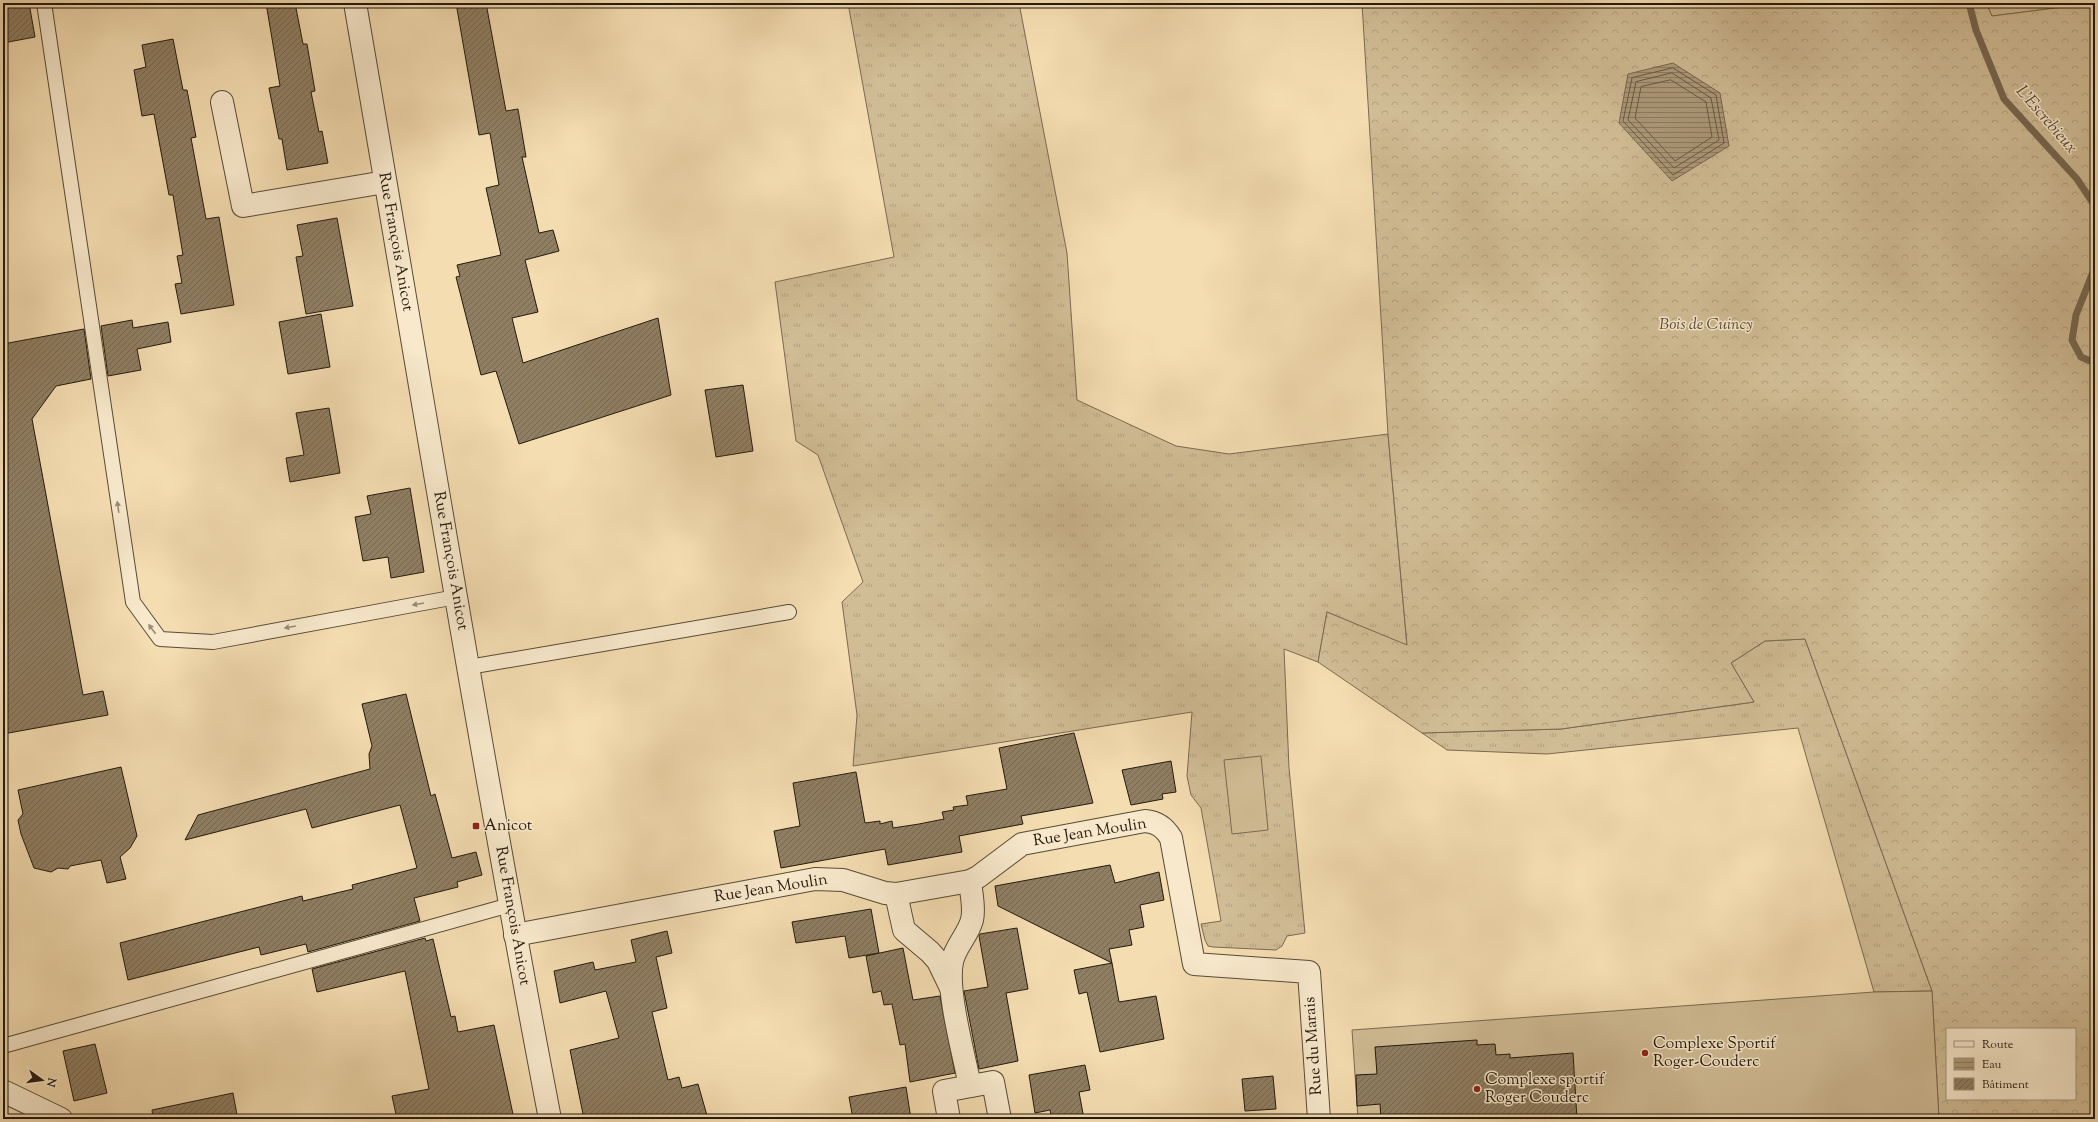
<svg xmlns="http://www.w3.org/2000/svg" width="2098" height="1122" font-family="'Sorts Mill Goudy',serif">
	<defs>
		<pattern id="grass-tufts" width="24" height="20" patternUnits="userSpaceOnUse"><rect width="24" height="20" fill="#d0bc95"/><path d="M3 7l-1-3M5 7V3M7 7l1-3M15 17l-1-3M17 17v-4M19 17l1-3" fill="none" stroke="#b2a17f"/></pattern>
		<pattern id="forest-crowns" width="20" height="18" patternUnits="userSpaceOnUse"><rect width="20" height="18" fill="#d0bc95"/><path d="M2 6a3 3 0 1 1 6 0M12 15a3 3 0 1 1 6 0" fill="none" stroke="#b2a17f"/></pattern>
		<pattern id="water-rules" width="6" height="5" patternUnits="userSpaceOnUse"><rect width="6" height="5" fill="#ad9a7a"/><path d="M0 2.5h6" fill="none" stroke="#8c7d62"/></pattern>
		<pattern id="building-hatch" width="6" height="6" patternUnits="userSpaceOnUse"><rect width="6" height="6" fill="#907f63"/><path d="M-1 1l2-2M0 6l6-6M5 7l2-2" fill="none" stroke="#756750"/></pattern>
	</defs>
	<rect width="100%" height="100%" fill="#f4ddb1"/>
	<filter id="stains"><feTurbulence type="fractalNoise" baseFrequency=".005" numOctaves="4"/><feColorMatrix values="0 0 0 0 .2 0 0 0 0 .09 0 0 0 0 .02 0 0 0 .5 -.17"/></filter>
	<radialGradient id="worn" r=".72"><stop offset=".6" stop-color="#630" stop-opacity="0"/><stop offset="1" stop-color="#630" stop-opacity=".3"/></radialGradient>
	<g fill="url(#grass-tufts)" stroke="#7a6a52">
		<polygon points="848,3 1019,3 1067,253 1077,400 1176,446 1229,454 1388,434 1407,646 1327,612 1318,662 1284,649 1289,768 1305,933 1287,936 1282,946 1276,950 1213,947 1208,946 1205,940 1201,924 1221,921 1201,808 1191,795 1187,776 1192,712 853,766 857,715 842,602 863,582 818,455 796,441 775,282 894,257"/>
		<polygon points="1986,3 2095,3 1992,16"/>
		<polygon points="1805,639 1932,991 1874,992 1798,728 1547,754 1447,750 1422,733 1561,729 1754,702 1731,663 1765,641"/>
	</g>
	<path fill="url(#forest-crowns)" stroke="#7a6a52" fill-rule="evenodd" d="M1362,3H1986L1992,16L2095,3V1119H1939L1932,991L1805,639L1765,641L1731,663L1754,702L1561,729L1422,733L1318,662L1327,612L1407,645L1388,434ZM1947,1029H2075V1099H1947Z"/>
	<g fill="#d0bc95" stroke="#7a6a52">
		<polygon points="1261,756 1268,830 1232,834 1224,760"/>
		<polygon points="1932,991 1939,1119 1358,1119 1352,1030 1874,992"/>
	</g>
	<polygon fill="url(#water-rules)" stroke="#76664f" points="1673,63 1720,93 1729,146 1672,181 1619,123 1628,74"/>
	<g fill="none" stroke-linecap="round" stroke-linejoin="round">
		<g stroke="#685a44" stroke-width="1">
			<polygon points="1673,68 1716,95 1724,143 1673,175 1623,121 1632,78"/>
			<polygon points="1672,73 1711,98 1719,140 1674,168 1628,120 1636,82"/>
			<polygon points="1671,80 1706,102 1712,137 1675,161 1635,118 1641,87"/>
		</g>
		<g stroke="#76664f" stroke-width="7">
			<polyline points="1969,3 1976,30 2004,99 2077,179 2095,206"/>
			<polyline points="2095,267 2076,315 2072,340 2081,357 2095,363"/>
		</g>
	</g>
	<g fill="url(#building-hatch)" stroke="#23190e">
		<polygon points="3,3 29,3 35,37 3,43"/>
		<polygon points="266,3 295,3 303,44 307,44 315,91 311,92 319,132 322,131 328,163 287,170 282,139 279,139 269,88 280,86"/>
		<polygon points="456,3 486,3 506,111 518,109 526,157 522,157 539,233 553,230 559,251 525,260 538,312 512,318 523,363 658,318 671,395 519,444 496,371 481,375 456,277 460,276 457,265 501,255 486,188 499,185 490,133 479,135"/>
		<polygon points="173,39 183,90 187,90 196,137 191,138 206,219 219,217 234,305 181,314 175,284 182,283 177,256 183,255 173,195 169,195 154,114 142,116 134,70 146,67 142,45"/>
		<polygon points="337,218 353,306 306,314 296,257 303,256 297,225"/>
		<polygon points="321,314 330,367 288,374 279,322"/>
		<polygon points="132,320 133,328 168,322 171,342 137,349 141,370 108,376 101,326"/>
		<polygon points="84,329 91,379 56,386 32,419 83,695 103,691 108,715 3,734 3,344"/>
		<polygon points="743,385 753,451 716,457 705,390"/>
		<polygon points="329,408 340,473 290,482 286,458 304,455 296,413"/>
		<polygon points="410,488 424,572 391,578 388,557 363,561 355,517 371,514 367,496"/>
		<polygon points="406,694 431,796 435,794 452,858 476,852 482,875 457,882 458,887 414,898 420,921 308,952 306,944 261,955 259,947 128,980 120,943 302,896 303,901 353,889 352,885 417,868 400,805 312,828 306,809 185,840 198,815 370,769 369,754 372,746 362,704"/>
		<polygon points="1074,733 1093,803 1021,816 1023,824 959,836 962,852 888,865 885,849 781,868 774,831 800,826 793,783 856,772 865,823 880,821 880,824 892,821 893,828 919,824 944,819 942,812 954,810 953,807 968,805 966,796 1007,789 999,748"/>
		<polygon points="1171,761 1176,792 1162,794 1163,799 1131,805 1122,770"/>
		<polygon points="121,767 137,836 130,848 120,857 126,879 107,883 101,860 70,866 68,869 58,868 51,872 34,868 21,834 18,820 23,814 18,790"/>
		<polygon points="1110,865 1115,883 1159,872 1164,900 1140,905 1144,927 1129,930 1132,945 1109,949 1112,963 998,906 995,886"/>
		<polygon points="871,909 879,953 849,958 845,936 796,943 792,922"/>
		<polygon points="1017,928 1028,989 1006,993 1018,1061 979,1069 964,991 988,987 979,936 980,934"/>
		<polygon points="667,931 672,953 656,957 667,1008 652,1012 668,1080 679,1077 682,1088 698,1084 708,1119 584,1119 570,1050 619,1038 606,991 560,1003 554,971 593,962 595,970 636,962 631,940"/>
		<polygon points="425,938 426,941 433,939 451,1017 455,1016 458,1032 494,1025 514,1119 397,1119 392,1096 429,1089 405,971 317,992 312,969"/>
		<polygon points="903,948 913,1000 940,996 955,1073 910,1082 905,1044 900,1045 892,1004 884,1005 881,991 873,993 866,956"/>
		<polygon points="1112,963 1119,1002 1156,996 1164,1039 1100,1052 1087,992 1079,994 1074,970"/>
		<polygon points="1477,1040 1477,1045 1495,1044 1496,1055 1510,1054 1510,1058 1573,1053 1577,1119 1381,1119 1380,1104 1357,1106 1356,1075 1377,1074 1375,1047"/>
		<polygon points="95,1044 107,1093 74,1101 63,1051"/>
		<polygon points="1085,1065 1090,1090 1079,1092 1084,1119 1052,1119 1050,1110 1035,1113 1029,1075"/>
		<polygon points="1273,1076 1276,1109 1245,1111 1242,1079"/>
		<polygon points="906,1087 911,1119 853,1119 849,1097"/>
		<polygon points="233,1093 237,1115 218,1119 153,1119 152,1110"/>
	</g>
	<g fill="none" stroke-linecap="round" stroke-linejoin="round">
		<defs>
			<g id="service">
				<polyline points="44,3 133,602 160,639 213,642 456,597"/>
				<polyline points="469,667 789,612"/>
				<polyline points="3,1046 510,905"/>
			</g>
			<g id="minor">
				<polyline points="222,102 243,206 385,182"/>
				<path d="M970,881C971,893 975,908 972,920C968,935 955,947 952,962C946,990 964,1055 970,1086"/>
				<polyline points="896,894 904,930 930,952 938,961 951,988"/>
				<path d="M515,935L815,879L843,880L885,893L896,894L970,881L978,877L1022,844L1145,821C1158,822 1165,828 1171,838L1194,964L1309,972L1319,1119"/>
				<polyline points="3,1091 61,1119"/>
				<polyline points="949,1119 944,1091 993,1082 1000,1119"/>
			</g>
			<path id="tertiary" d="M355,3C419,375 479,748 550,1119"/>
		</defs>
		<use href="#service" stroke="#574a37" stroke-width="16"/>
		<use href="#minor" stroke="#574a37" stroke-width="24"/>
		<use href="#tertiary" stroke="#574a37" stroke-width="24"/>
		<use href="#service" stroke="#f8e9cc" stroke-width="14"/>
		<use href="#minor" stroke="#f8e9cc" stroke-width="22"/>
		<use href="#tertiary" stroke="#f8e9cc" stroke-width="22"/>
	</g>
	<defs><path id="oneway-solid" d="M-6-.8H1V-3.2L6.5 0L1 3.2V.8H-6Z"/></defs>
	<g fill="#988b76">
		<use href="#oneway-solid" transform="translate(118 507) rotate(-98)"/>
		<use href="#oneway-solid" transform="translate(418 604) rotate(170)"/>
		<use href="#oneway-solid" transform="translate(290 627) rotate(170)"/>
		<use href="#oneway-solid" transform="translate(152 629) rotate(-127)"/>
	</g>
	<g fill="#8f2418" stroke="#f8e9cc" stroke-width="1.5">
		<rect x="472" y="822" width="8" height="8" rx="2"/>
		<circle cx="1645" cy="1053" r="4"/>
		<circle cx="1477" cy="1089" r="4"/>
	</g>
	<g text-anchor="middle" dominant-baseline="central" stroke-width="3" stroke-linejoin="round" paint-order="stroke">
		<g font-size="16" fill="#23190e" stroke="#f8e9cc">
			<text transform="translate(395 242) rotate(80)">Rue François Anicot</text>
			<text transform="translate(450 561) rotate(80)">Rue François Anicot</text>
			<text transform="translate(1090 833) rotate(-9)">Rue Jean Moulin</text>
			<text transform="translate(771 889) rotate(-9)">Rue Jean Moulin</text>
			<text transform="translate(512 916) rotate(80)">Rue François Anicot</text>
			<text transform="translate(1314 1046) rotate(-94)">Rue du Marais</text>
		</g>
		<g font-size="16" font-style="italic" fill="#574a36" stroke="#f8e9cc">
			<text x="1706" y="325">Bois de Cuincy</text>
		</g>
		<g font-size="16" fill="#23190e" stroke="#f8e9cc" text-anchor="start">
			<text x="484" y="826">Anicot</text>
			<text x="1653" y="1044">Complexe Sportif<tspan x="1653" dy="18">Roger-Couderc</tspan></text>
			<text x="1485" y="1080">Complexe sportif<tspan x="1485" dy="18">Roger Couderc</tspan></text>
		</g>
		<g font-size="17" font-style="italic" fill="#5a4d39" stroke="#f8e9cc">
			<text transform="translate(2046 120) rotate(49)">L'Escrebieux</text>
		</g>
	</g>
	<rect width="2098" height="1122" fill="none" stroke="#f4ddb1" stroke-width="16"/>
	<rect x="4" y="4" width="2090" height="1114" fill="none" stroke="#23190e" stroke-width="2"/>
	<rect x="8" y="8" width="2082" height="1106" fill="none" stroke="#23190e"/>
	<rect x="1946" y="1028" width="130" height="72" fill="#f8e9cc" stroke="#a39680"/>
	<rect x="1954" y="1041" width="20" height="6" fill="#f8e9cc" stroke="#a39680"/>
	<text x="1982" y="1048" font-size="12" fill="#23190e">Route</text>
	<rect x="1954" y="1058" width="20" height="12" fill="url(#water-rules)" stroke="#a39680"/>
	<text x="1982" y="1068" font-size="12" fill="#23190e">Eau</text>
	<rect x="1954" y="1078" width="20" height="12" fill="url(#building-hatch)" stroke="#a39680"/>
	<text x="1982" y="1088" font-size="12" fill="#23190e">Bâtiment</text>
	<g transform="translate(42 1080) rotate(104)" stroke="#f8e9cc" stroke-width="3" paint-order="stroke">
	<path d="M0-3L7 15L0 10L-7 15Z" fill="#23190e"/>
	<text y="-6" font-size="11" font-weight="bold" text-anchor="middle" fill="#23190e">N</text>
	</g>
	<rect width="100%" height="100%" filter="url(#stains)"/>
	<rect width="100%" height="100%" fill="url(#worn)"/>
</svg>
